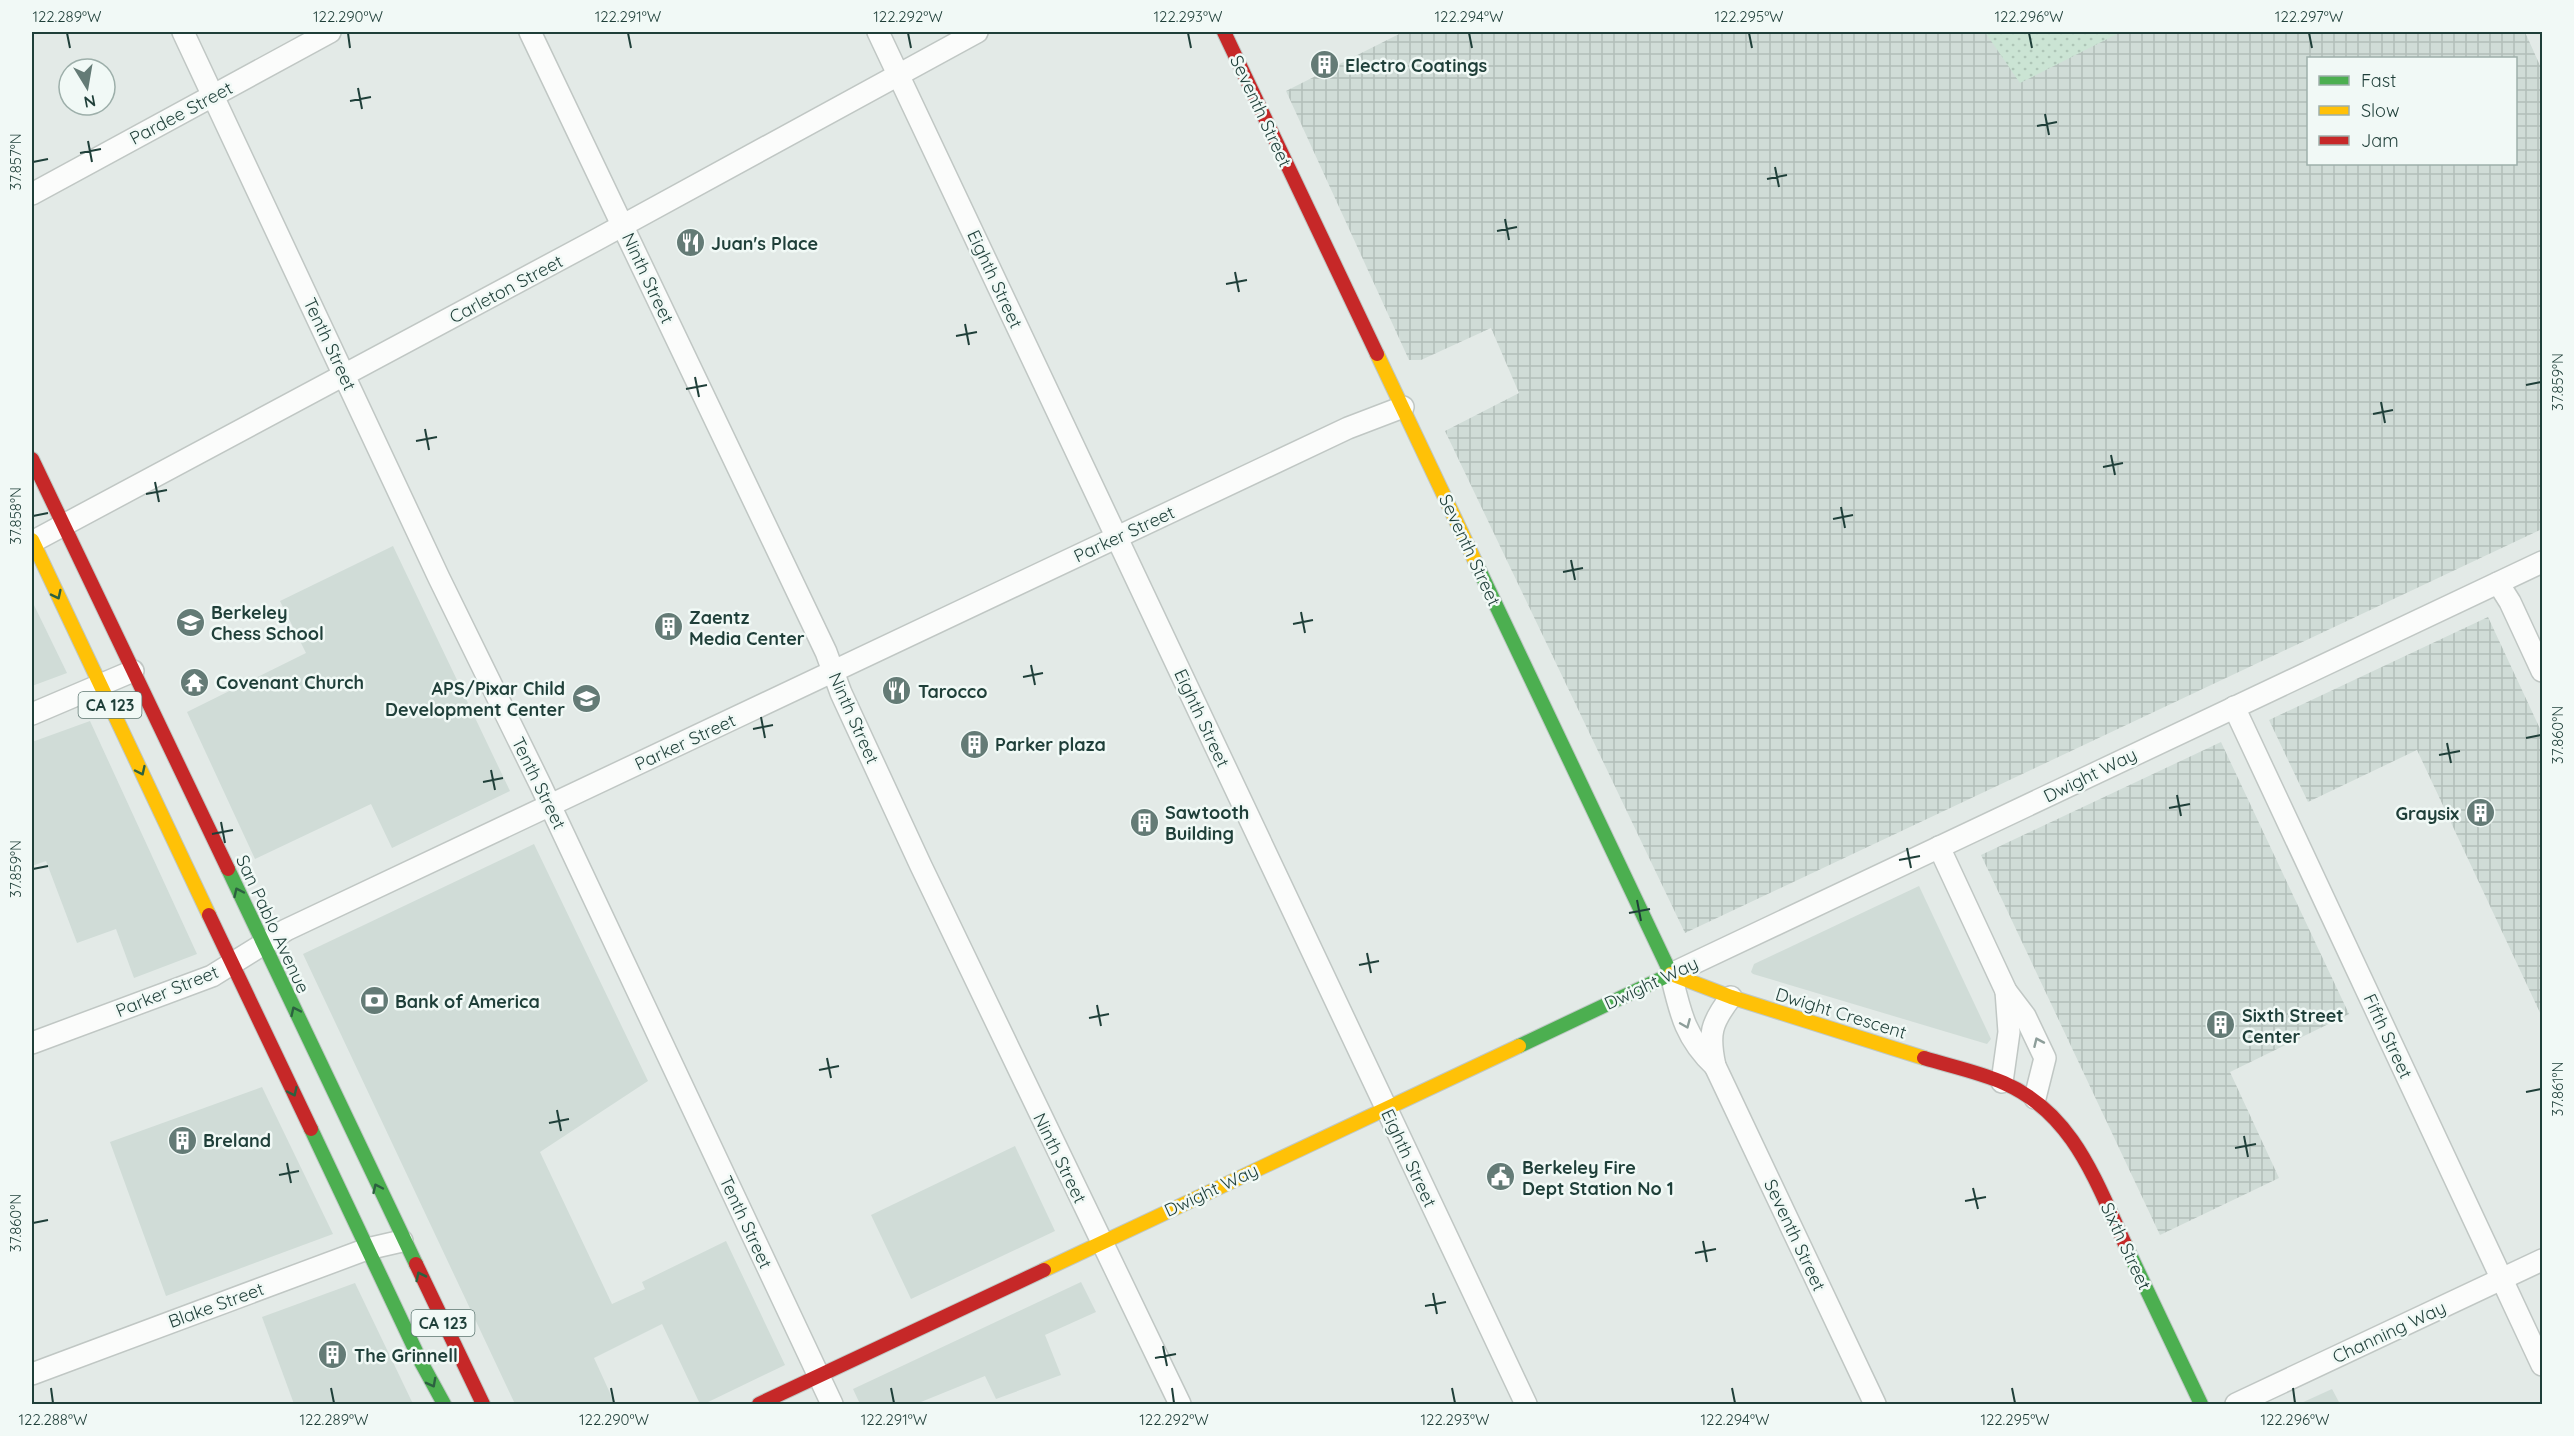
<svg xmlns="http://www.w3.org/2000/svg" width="2574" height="1436" font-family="Quicksand,sans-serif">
	<defs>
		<pattern id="industrial-grid" width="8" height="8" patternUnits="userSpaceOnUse" patternTransform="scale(1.5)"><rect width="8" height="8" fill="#d0dcd7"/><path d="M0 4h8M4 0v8" fill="none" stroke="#b2beb9"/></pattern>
		<pattern id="park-dots" width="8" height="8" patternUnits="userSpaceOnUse" patternTransform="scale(1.5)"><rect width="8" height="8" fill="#cbe4d4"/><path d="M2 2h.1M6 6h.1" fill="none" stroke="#aec5b7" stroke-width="1.8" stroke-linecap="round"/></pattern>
	</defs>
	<rect width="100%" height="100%" fill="#e3eae7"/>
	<g fill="#d0dcd7">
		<polygon points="393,546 510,791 392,848 371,804 255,859 187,712 306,653 280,601"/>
		<polygon points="32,601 67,673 32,686"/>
		<polygon points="90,721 197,954 134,978 116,929 77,943 46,861 32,866 32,742"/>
		<polygon points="534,844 648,1081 540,1152 612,1304 645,1289 642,1282 726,1241 785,1365 704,1404 700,1404 662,1324 594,1358 615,1404 515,1404 303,954"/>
		<polygon points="1919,886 1991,1039 1987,1044 1753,974 1751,972 1754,964"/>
		<polygon points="262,1087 333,1234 166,1296 110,1142"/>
		<polygon points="1015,1146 1055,1231 911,1299 871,1215"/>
		<polygon points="1081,1282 1096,1312 1045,1335 1061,1375 996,1399 985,1376 916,1404 860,1404 853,1389"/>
		<polygon points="355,1283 413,1404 294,1404 262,1317"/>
		<polygon points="2332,1389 2340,1404 2299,1404"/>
	</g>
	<g fill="url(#industrial-grid)" fill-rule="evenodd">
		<path d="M1403,32H2525L2542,70V529L1685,933L1445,431L1519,393L1491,328L1421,360H1409L1286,91ZM2308,58H2516V164H2308Z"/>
		<polygon points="2488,617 2542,733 2542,1017 2417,750 2308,802 2269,720"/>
		<polygon points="2221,742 2349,1014 2230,1072 2279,1178 2160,1235 1981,855"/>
	</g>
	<polygon fill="url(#park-dots)" points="1985,32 2121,32 2020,83"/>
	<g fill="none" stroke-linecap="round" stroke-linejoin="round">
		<defs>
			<g id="street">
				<polyline points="183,32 439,578 540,784 832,1404"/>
				<polyline points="530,32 826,652 841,693 921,866 1180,1404"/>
				<polyline points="878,32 1526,1404"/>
				<polyline points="32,194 330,32"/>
				<polyline points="32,542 596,240 977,32"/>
				<polyline points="2498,583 2510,602 2542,671"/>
				<polyline points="2234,707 2542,1365"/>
				<polyline points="32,714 133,671"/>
				<polyline points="1939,847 2006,991 2025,1016 2045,1058 2035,1098"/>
				<path d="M1731,997C1711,1023 1708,1034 1715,1066L1875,1404"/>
				<polyline points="32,1043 212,976 286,930 1348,428 1403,407"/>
				<path d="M1715,1066C1685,1038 1680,1012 1671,974L2542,562"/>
				<polyline points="2002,1082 2009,1032 2006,991"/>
				<polyline points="32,1374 367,1249 402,1241"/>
				<polyline points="2236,1404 2542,1260"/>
			</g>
			<g id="fast">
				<polyline points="1475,561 1671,974"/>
				<polyline points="228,869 416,1264"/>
				<polyline points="1519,1046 1671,974"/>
				<polyline points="311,1129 421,1362 444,1404"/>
				<polyline points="2125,1244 2201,1404"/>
			</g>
			<g id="slow">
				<polyline points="1377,354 1475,561"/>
				<polyline points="32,540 209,915"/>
				<polyline points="1671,974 1731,997 1924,1058"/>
				<polyline points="1044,1270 1519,1046"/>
			</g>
			<g id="jam">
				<polyline points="1224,32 1377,354"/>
				<polyline points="32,459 228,869"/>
				<polyline points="209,915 311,1129"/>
				<path d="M1924,1058C1950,1066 1979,1072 2004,1083C2073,1113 2095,1180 2125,1244"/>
				<polyline points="416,1264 483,1404"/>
				<polyline points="759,1404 1044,1270"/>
			</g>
		</defs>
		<use href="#street" stroke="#c0c7c4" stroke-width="24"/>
		<use href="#fast" stroke="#bfc8c5" stroke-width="16"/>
		<use href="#slow" stroke="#bfc8c5" stroke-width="16"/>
		<use href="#jam" stroke="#bfc8c5" stroke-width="16"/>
		<use href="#street" stroke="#fbfcfb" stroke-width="21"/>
		<use href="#fast" stroke="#4caf50" stroke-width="14"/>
		<use href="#slow" stroke="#ffc107" stroke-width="14"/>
		<use href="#jam" stroke="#c62828" stroke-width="14"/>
	</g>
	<defs><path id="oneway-chevron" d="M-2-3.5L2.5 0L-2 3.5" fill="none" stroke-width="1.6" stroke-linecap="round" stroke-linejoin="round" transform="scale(1.5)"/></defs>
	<g stroke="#2c6140">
		<use href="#oneway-chevron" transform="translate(57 595) rotate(64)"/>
		<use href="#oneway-chevron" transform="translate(141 771) rotate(65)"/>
		<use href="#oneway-chevron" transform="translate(238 892) rotate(-115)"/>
		<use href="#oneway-chevron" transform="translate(295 1011) rotate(-115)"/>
		<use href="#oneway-chevron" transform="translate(293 1092) rotate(65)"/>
		<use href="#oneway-chevron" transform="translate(377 1188) rotate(-115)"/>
		<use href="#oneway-chevron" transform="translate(420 1276) rotate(-116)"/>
		<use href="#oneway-chevron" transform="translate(432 1383) rotate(62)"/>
	</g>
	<g stroke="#8d9e9a">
		<use href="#oneway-chevron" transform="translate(1686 1024) rotate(67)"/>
		<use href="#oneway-chevron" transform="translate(2038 1042) rotate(-114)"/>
	</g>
	<path fill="none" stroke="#1f3f39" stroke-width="2" d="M67,33L70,48M348,33L350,48M628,33L631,48M908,33L911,48M1188,33L1191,48M1469,33L1472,48M1749,33L1752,48M2029,33L2032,48M2309,33L2312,48M358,88L362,109M350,101L371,97M2045,114L2049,135M2037,126L2057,122M88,141L92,162M80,153L101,149M33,162L48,159M1775,167L1779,187M1767,179L1787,175M1505,219L1509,240M1497,231L1517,227M1235,272L1239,292M1226,284L1247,280M965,324L969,345M956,336L977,332M695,377L699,397M2526,385L2541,382M686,389L707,385M2381,402L2385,423M2373,414L2393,410M425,429L429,450M416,441L437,437M2111,455L2115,475M2103,467L2123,463M155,482L159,502M146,494L167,490M1841,507L1845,528M33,516L48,513M1833,519L1853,515M1571,560L1575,580M1563,572L1583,568M1301,612L1305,633M1293,624L1313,620M1031,665L1035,685M1023,677L1043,673M761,717L765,738M753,729L773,725M2526,738L2541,735M2447,743L2451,763M2439,755L2460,751M491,770L495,790M483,782L503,778M2177,795L2181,816M2169,808L2190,804M221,822L225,843M212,834L233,830M1907,848L1911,868M1899,860L1920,856M33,869L48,866M1637,900L1641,921M1629,913L1650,909M1367,953L1371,973M1359,965L1379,961M1097,1005L1101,1026M1089,1018L1109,1014M827,1058L831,1078M819,1070L839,1066M2526,1092L2541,1089M557,1110L561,1131M549,1123L569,1119M2244,1136L2248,1157M2235,1148L2256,1144M287,1163L291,1183M279,1175L299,1171M1973,1188L1978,1209M1965,1201L1986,1197M33,1223L48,1220M1703,1241L1707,1262M1695,1253L1716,1249M1433,1293L1437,1314M1425,1306L1446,1302M1163,1346L1167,1366M1155,1358L1176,1354M51,1388L53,1403M331,1388L334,1403M611,1388L614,1403M891,1388L894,1403M1172,1388L1174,1403M1452,1388L1455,1403M1732,1388L1735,1403M2012,1388L2015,1403M2293,1388L2295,1403"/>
	<defs>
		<symbol id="building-disc" viewBox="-11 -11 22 22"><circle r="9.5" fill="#647b76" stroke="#f1f9f6"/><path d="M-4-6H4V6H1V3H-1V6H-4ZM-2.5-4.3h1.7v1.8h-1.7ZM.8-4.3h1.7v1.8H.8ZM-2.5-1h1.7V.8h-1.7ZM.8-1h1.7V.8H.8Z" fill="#fff"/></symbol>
		<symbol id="restaurant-disc" viewBox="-11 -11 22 22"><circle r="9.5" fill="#647b76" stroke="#f1f9f6"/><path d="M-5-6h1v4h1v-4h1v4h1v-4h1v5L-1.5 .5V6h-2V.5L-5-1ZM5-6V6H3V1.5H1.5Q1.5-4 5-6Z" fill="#fff"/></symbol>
		<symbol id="school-disc" viewBox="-11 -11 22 22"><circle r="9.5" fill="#647b76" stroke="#f1f9f6"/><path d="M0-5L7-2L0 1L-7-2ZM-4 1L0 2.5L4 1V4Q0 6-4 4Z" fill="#fff"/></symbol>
		<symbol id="temple-disc" viewBox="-11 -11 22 22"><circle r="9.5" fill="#647b76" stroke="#f1f9f6"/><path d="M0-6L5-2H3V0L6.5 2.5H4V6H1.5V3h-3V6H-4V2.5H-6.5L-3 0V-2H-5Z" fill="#fff"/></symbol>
		<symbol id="bank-disc" viewBox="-11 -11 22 22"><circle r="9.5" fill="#647b76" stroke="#f1f9f6"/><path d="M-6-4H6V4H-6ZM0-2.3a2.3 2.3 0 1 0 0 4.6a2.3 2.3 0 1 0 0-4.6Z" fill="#fff"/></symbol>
		<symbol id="civic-disc" viewBox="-11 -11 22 22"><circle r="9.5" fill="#647b76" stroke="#f1f9f6"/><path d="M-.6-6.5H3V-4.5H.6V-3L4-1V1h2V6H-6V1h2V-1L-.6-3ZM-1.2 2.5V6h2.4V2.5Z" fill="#fff"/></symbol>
	</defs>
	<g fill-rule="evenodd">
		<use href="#building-disc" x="1308" y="48" width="33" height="33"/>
		<use href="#restaurant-disc" x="674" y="226" width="33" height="33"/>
		<use href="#school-disc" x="174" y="606" width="33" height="33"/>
		<use href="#building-disc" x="652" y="610" width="33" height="33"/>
		<use href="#temple-disc" x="178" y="666" width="33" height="33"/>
		<use href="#restaurant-disc" x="880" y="674" width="33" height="33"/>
		<use href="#school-disc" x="570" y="682" width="33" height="33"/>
		<use href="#building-disc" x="958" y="728" width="33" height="33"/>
		<use href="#building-disc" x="2464" y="796" width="33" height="33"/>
		<use href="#building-disc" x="1128" y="806" width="33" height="33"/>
		<use href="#bank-disc" x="358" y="984" width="33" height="33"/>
		<use href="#building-disc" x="2204" y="1008" width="33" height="33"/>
		<use href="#building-disc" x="166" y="1124" width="33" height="33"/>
		<use href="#civic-disc" x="1484" y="1160" width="33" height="33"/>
		<use href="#building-disc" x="316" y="1338" width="33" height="33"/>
	</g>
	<g text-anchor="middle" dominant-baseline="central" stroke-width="5" stroke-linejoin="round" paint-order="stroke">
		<g fill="#f1f9f6" stroke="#5e7772" stroke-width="1.5">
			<rect x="78.5" y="692" width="63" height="26" rx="4.5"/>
			<rect x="411.5" y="1310" width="63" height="26" rx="4.5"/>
		</g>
		<g font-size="16" font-weight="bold" fill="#1f3f39">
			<text x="110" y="705">CA 123</text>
			<text x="443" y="1323">CA 123</text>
		</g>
		<g font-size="18" font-weight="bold" fill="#1f3f39" stroke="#f1f9f6" text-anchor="start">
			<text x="1345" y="65">Electro Coatings</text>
			<text x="711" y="243">Juan's Place</text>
			<text x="211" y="612">Berkeley<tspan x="211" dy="21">Chess School</tspan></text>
			<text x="689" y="617">Zaentz<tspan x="689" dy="21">Media Center</tspan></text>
			<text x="216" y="682">Covenant Church</text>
			<text x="565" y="688" text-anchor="end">APS/Pixar Child<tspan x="565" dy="21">Development Center</tspan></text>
			<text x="918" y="691">Tarocco</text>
			<text x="995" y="744">Parker plaza</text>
			<text x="1165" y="812">Sawtooth<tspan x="1165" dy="21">Building</tspan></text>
			<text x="2459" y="813" text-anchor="end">Graysix</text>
			<text x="395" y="1001">Bank of America</text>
			<text x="2242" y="1015">Sixth Street<tspan x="2242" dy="21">Center</tspan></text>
			<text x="203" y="1140">Breland</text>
			<text x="1522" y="1167">Berkeley Fire<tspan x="1522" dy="21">Dept Station No 1</tspan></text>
			<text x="354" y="1355">The Grinnell</text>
		</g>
		<g font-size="18" fill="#1f3f39" stroke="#f1f9f6">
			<text transform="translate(1261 111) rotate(65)">Seventh Street</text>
			<text transform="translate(181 113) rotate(-28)">Pardee Street</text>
			<text transform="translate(648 278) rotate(65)">Ninth Street</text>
			<text transform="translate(995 279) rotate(65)">Eighth Street</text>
			<text transform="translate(506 289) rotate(-28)">Carleton Street</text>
			<text transform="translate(330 344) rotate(65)">Tenth Street</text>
			<text transform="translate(1124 534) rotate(-25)">Parker Street</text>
			<text transform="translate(1470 550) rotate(65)">Seventh Street</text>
			<text transform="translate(854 718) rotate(66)">Ninth Street</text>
			<text transform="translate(1202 718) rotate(65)">Eighth Street</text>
			<text transform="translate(685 742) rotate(-25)">Parker Street</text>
			<text transform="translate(2090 775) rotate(-26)">Dwight Way</text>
			<text transform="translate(539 783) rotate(64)">Tenth Street</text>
			<text transform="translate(273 924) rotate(65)">San Pablo Avenue</text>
			<text transform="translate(1651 983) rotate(-25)">Dwight Way</text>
			<text transform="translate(167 991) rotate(-22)">Parker Street</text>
			<text transform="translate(1841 1013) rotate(17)">Dwight Crescent</text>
			<text transform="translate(2388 1036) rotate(65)">Fifth Street</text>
			<text transform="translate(1060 1158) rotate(64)">Ninth Street</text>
			<text transform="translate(1409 1158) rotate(65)">Eighth Street</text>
			<text transform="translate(1211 1190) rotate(-25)">Dwight Way</text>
			<text transform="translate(746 1222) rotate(65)">Tenth Street</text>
			<text transform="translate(1795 1235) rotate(65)">Seventh Street</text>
			<text transform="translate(2126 1246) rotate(65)">Sixth Street</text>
			<text transform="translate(216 1305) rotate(-20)">Blake Street</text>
			<text transform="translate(2389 1332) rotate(-25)">Channing Way</text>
		</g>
	</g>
	<rect width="2574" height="1436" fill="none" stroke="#f1f9f6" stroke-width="66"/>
	<rect x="2307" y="57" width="210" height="108" fill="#f1f9f6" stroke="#9dafaa" stroke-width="1.5"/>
	<rect x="2319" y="76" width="30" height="9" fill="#4caf50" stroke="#9dafaa" stroke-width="1.5"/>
	<text x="2361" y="87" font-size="18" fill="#1f3f39">Fast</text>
	<rect x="2319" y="106" width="30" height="9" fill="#ffc107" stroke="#9dafaa" stroke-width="1.5"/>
	<text x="2361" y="117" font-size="18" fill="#1f3f39">Slow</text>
	<rect x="2319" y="136" width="30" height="9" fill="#c62828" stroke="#9dafaa" stroke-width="1.5"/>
	<text x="2361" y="147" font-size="18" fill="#1f3f39">Jam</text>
	<g transform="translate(87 87) rotate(169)"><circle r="28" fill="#f1f9f6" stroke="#9dafaa" stroke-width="1.5"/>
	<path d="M0-4.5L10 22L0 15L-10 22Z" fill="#647b76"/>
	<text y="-9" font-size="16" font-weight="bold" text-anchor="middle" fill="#1f3f39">N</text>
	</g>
	<rect x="33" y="33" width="2508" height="1370" fill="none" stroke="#1f3f39" stroke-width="2"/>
	<g font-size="15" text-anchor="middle" fill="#1f3f39">
		<text x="67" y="22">122.289°W</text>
		<text x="348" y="22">122.290°W</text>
		<text x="628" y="22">122.291°W</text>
		<text x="908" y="22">122.292°W</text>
		<text x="1188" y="22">122.293°W</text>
		<text x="1469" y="22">122.294°W</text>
		<text x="1749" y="22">122.295°W</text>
		<text x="2029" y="22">122.296°W</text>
		<text x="2309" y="22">122.297°W</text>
		<text transform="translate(16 162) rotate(-90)" y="5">37.857°N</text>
		<text transform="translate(2558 382) rotate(-90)" y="5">37.859°N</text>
		<text transform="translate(16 516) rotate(-90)" y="5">37.858°N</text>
		<text transform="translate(2558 735) rotate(-90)" y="5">37.860°N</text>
		<text transform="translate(16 869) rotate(-90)" y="5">37.859°N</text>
		<text transform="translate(2558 1089) rotate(-90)" y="5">37.861°N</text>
		<text transform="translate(16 1223) rotate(-90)" y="5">37.860°N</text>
		<text x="53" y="1425">122.288°W</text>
		<text x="334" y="1425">122.289°W</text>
		<text x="614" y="1425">122.290°W</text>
		<text x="894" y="1425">122.291°W</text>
		<text x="1174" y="1425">122.292°W</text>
		<text x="1455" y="1425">122.293°W</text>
		<text x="1735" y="1425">122.294°W</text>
		<text x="2015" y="1425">122.295°W</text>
		<text x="2295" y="1425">122.296°W</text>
	</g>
</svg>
